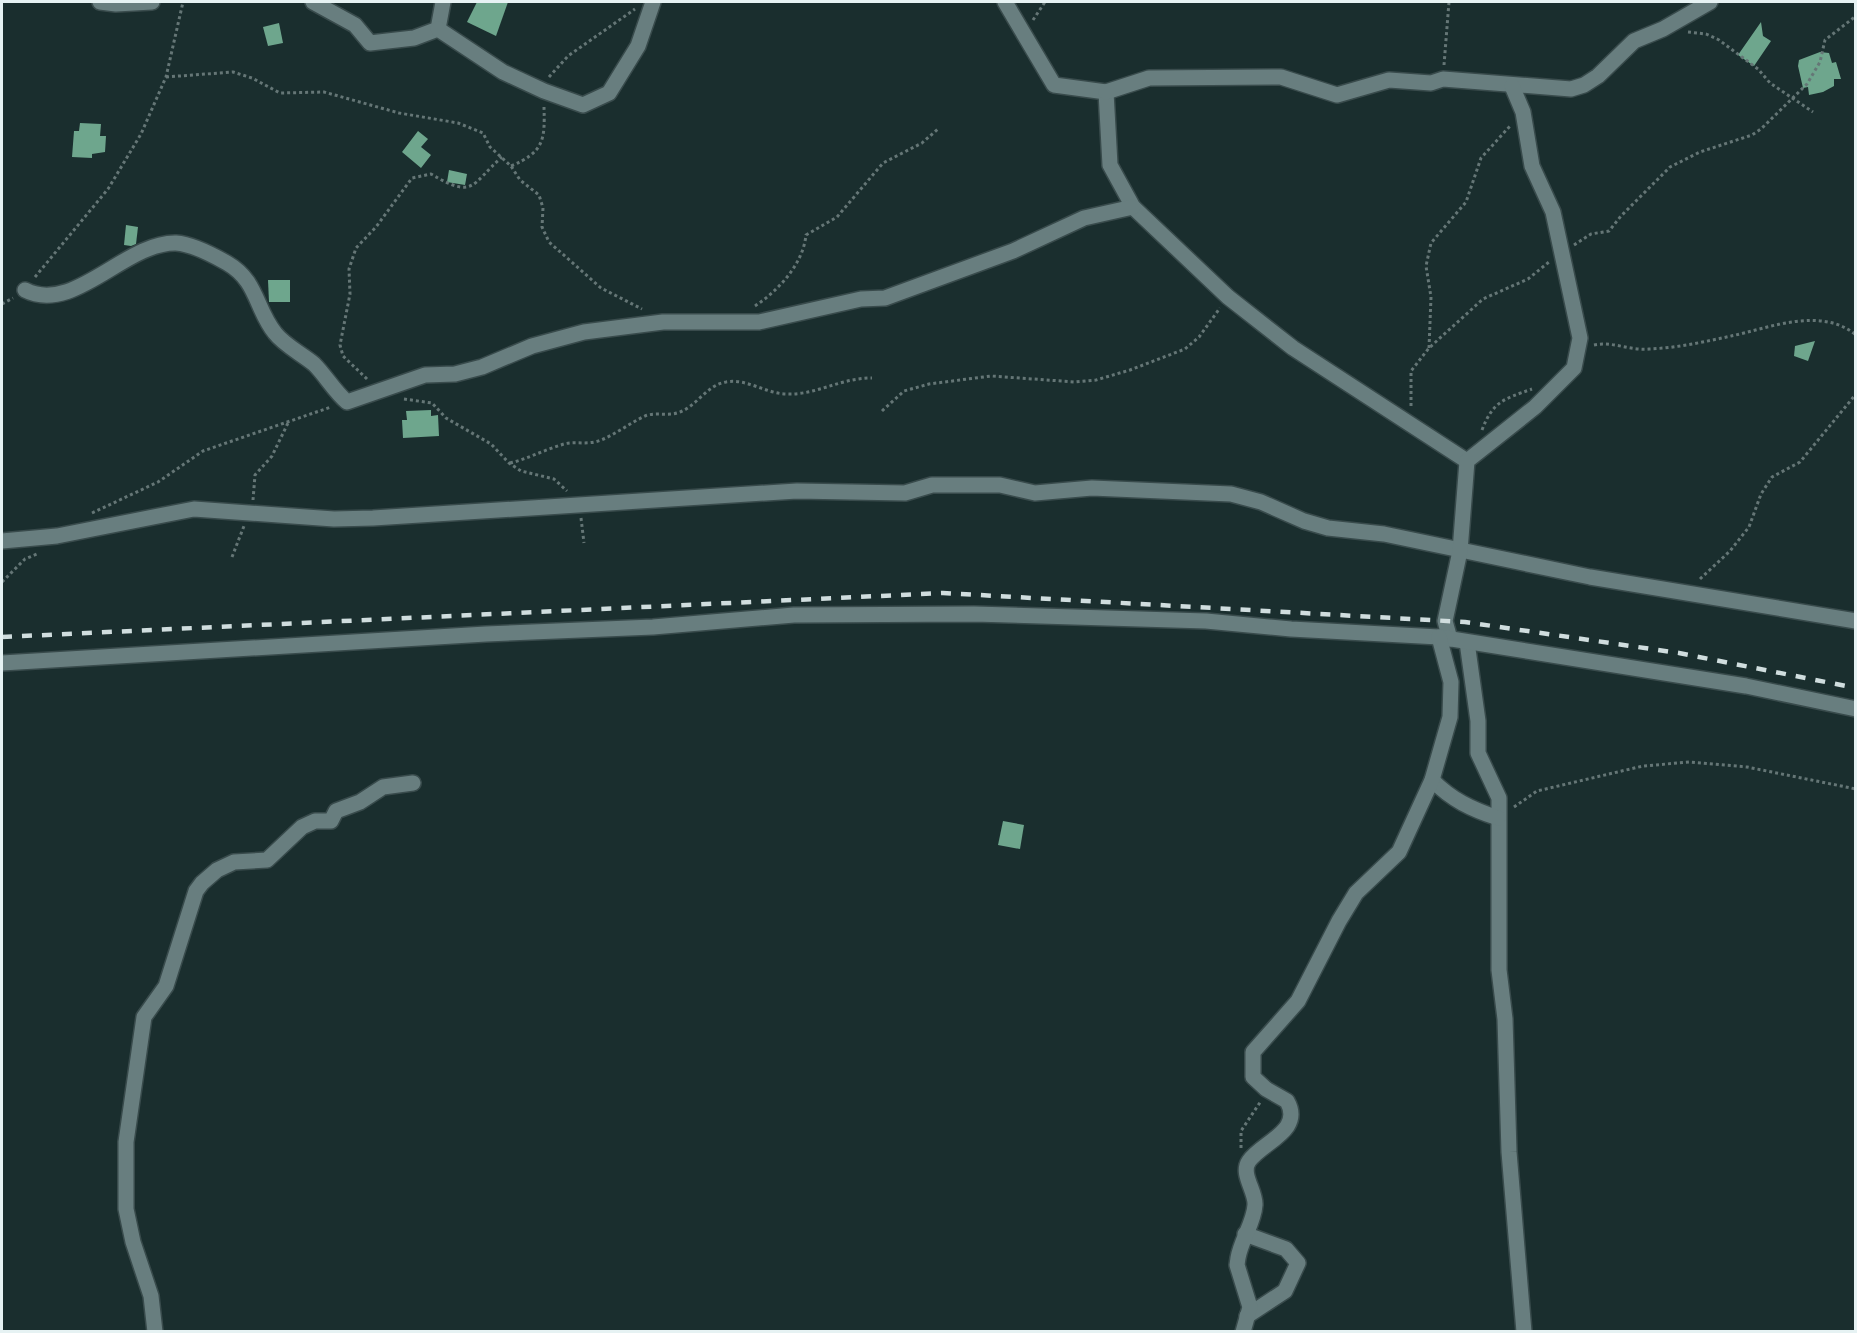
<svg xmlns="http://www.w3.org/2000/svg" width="1857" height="1333" font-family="Overpass,sans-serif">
	<rect width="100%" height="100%" fill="#1a2e2e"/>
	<g fill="#6ea68d">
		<polygon points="477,2 508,2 496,36 467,22"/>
		<polygon points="1761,22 1763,36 1771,41 1754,66 1738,55"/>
		<polygon points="279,23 283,43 268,46 263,27"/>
		<polygon points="1820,52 1829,53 1832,63 1836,62 1841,79 1834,79 1834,86 1823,92 1809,95 1808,87 1803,88 1798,66 1799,60"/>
		<polygon points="80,123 101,124 100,136 106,136 105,152 92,154 92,158 72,157 74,131 79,131"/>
		<polygon points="418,131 428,139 421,147 431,155 421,168 402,152"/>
		<polygon points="449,170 467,174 465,185 447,182"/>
		<polygon points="126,225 138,227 136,244 131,246 124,245"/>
		<polygon points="268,280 290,280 290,302 269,302"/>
		<polygon points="1815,341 1808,361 1794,356 1795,346"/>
		<polygon points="431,410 431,416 438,415 439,436 403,438 402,420 407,420 406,411"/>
		<polygon points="1003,821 1024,825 1020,849 998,845"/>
	</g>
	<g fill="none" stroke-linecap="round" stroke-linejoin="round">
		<defs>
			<g id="minor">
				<polyline points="100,2 116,4 152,2"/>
				<polyline points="313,2 355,25 370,43 414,38 438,29 443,2"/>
				<polyline points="1005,2 1054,85 1106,92 1110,165 1133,207 1228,297 1293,348 1467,461"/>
				<polyline points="438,29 503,72 544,91 583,105 609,93 638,46 653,2"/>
				<polyline points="1106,92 1149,78 1281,77 1337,95 1389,80 1431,83 1443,79 1571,89 1584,85 1598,76 1634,41 1663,29 1710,2"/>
				<path d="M25,290C74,315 125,242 176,243C192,244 213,255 227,263C258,281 255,308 275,333C284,345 302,354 314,364C326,376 334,391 347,402L425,375L455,374L482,367L532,346L584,332L663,322H759L861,299L885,298L1013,251L1084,218L1133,207"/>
				<polyline points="2,541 57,536 194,509 334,519 373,518 797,491 905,493 932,485 1000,485 1035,493 1092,488 1231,494 1261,502 1304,521 1328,528 1384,534 1590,577 1856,621"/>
				<polyline points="1450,639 1445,621 1460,551 1467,461 1535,407 1574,368 1580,338 1553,212 1532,166 1523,112 1512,86"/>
				<polyline points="1467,642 1478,721 1478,753 1499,798 1499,970 1505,1019 1509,1152 1524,1332"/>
				<polyline points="2,663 486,634 653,627 794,615 974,614 1206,621 1291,629 1439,637 1746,686 1856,709"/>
				<path d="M1432,780C1452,800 1471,809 1498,818"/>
				<polyline points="1245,1234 1286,1249 1298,1263 1285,1291 1247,1316"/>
				<polyline points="155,1332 151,1296 133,1242 126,1209 126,1142 144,1017 166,986 196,891 202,883 217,870 234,862 267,860 302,827 315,821 331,821 336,811 360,802 383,787 413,783"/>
				<path d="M1243,1332L1250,1307L1237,1265L1238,1258C1241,1240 1254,1223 1255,1205C1256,1191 1240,1174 1249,1161C1262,1142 1304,1131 1287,1101L1266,1089L1253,1077V1052L1298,1001L1339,921L1356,893L1399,852L1432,780L1450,717L1451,682L1439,637"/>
			</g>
		</defs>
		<use href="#minor" stroke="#394b4c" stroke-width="18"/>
		<g stroke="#657676" stroke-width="3" stroke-dasharray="3 3" stroke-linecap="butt">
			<polyline points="1033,20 1045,2"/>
			<polyline points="1688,32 1706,34 1719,40 1758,69 1770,83 1813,112"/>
			<polyline points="1444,65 1449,2"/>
			<polyline points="166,77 233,72 252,78 280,93 324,92 399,113 458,123 483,133 490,147 511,166 520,180 539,195 543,208 542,227 549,242 601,288 642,309"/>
			<polyline points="549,77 568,56 635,9"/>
			<path d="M511,166C544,152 545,140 544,107"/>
			<polyline points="1574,245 1591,234 1609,231 1621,216 1670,167 1700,152 1752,135 1761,129 1807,84 1820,62 1825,40 1856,16"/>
			<polyline points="35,277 108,189 141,134 166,77 183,2"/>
			<polyline points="2,304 13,298"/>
			<path d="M755,306C779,290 803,264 806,235L837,217L883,163L922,143L939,128"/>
			<path d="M1594,345C1613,341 1630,351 1649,349C1676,348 1704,342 1731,336C1769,328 1821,306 1856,335"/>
			<polyline points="1429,348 1431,297 1426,266 1431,243 1466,202 1481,158 1510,126"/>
			<path d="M367,379L343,356L340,345L350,294L349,269L356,248L376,227L412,178L431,174C475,200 471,184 502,157"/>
			<polyline points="404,399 432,403 446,418 491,444 509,463 521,471 554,479 567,491"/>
			<polyline points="1411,406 1411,371 1429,348 1483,299 1528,279 1549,262"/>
			<polyline points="882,411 904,391 929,384 991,376 1075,382 1096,380 1130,370 1185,349 1199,337 1220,308"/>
			<path d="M1482,430C1493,401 1504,399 1532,389"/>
			<path d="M510,463C527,459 544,450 561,445C573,440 587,446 601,440C616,434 630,423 645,416C655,412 667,416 677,413C696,408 706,385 726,382C747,378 766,394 787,394C817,395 840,378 872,378"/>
			<polyline points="253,500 255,475 272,456 288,423"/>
			<polyline points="92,513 158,482 203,451 331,407"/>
			<polyline points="581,518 584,543"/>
			<polyline points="232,557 244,526"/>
			<polyline points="1700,579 1730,551 1749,527 1761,494 1772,477 1800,462 1856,394"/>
			<polyline points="2,582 25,559 37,554"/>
			<polyline points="1514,807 1537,791 1643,766 1690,762 1747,767 1856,789"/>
			<polyline points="1241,1148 1241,1131 1261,1101"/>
		</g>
		<use href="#minor" stroke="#687e7f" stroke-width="15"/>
		<polyline stroke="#d0ddde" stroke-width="4.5" stroke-dasharray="10 10" stroke-linecap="butt" points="2,637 943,593 1465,622 1679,653 1856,688"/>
	</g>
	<rect width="1857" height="1333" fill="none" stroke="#e6f2f3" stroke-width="6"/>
</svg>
